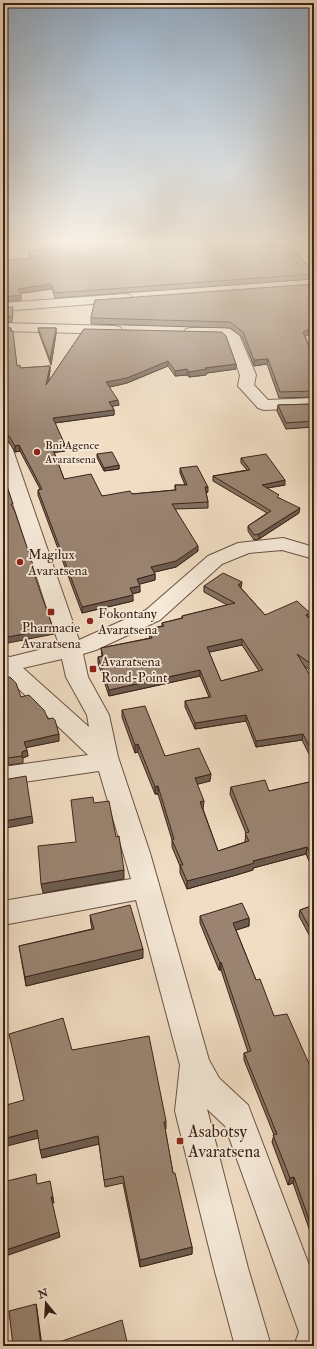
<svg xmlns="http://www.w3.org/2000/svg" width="317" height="1349" font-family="'IM FELL Double Pica',serif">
	<rect width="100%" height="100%" fill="#f0ddc3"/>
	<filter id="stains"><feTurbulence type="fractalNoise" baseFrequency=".005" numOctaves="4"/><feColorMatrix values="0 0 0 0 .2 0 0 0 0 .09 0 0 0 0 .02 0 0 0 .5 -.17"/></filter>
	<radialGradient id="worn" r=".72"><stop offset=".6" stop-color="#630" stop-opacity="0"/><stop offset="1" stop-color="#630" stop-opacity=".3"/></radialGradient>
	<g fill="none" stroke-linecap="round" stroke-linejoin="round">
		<defs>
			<g id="minor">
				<polygon points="299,244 312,244 314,246 314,257 309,256"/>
				<polygon points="125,294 130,295 132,298 130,301 3,311 3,303"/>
				<polygon points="3,323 115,326 120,327 122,330 120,333 115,334 3,331"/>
				<polygon points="191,328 225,328 230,329 239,335 256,375 254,385 268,400 314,398 314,408 264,410 258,408 238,386 240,375 227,340 222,336 186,335 184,332 186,329"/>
				<path d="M3,442L9,443L12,447L79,640L146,610L208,556L238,543L283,538L314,547V559L282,550L249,553L222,564L160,620L96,650L83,654L88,677L109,715L118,757L150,853L209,1060L219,1078L248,1105L314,1278V1346H294L299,1332L225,1126L207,1109L248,1268L271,1346H235L214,1268L175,1111L180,1065L136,900L3,925V901L131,879L99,771L3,785V767L88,755L3,674V655L10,657L59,645L3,473ZM62,659L66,677L87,715L89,727L23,668Z"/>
			</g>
		</defs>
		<use href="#minor" stroke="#6a5243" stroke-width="2"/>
		<use href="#minor" fill="#f5e9d8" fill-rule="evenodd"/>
	</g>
	<g fill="#847261" stroke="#3d2318" fill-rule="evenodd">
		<polygon points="57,244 290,244 314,273 314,279 55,298 52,289 20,293 21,300 3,302 3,261 30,258 29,251 59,248"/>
		<polygon points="95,300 314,332 305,336 314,358 314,397 279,398 267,364 254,366 242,337 230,328 91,324 91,318"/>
		<polygon points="3,307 13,312 12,322 3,322"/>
		<polygon points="3,327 11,328 17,366 20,368 50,366 50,371 48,382 84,329 236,364 236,369 207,373 206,375 189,377 187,375 175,376 168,366 127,383 109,387 119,405 112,406 114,410 114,415 55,423 65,451 54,452 64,479 102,496 132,494 175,490 175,485 185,485 180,473 180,468 208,492 206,493 208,502 208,508 175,509 198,551 176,567 154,572 155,574 155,580 139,584 140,592 132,594 133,601 82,613 38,495 38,490 40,489 20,451 15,452 9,442 3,441"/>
		<polygon points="38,328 56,328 56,334 51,365 39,333"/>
		<polygon points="314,404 314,427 286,429 277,411 278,405"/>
		<polygon points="97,454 119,465 119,469 104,471 97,458"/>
		<polygon points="241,458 285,485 267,488 279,498 299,513 259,539 254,540 248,531 248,526 267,513 213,481 213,476 247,470 241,463"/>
		<path d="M204,586L241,588L265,615L309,619L314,624V673L304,666L314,682V764L302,740L256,747L246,721L195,729L185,707V701L209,697L200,676L109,696L98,663V657L102,656L101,648L150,638L149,635V629L162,626V623L182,618V616L227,605L204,592ZM242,645L259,671L221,681L209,652Z"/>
		<polygon points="3,678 21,697 48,719 59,741 26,747 28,756 23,758 23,763 9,765 3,746"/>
		<polygon points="122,710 165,756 210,781 197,784 203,809 218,851 245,842 245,841 246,833 230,794 231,787 269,791 314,781 314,860 309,861 306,854 253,868 253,870 233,876 187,889 180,873 180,866 172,847 172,840 158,794 155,794 138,752 135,753 122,717"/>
		<polygon points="314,905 314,944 299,916 300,910"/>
		<polygon points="90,915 143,958 26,986 19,946 92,929 91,924"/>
		<polygon points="200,916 249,918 249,926 236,930 256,980 274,1016 314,1075 314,1233 311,1234 293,1183 288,1185 272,1142 274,1135 244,1060 244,1053 248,1052 221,970 219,970 200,923"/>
		<polygon points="72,1050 166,1121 166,1129 165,1129 173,1173 192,1247 192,1254 140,1267 123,1183 105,1187 99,1144 42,1158 39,1138 24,1101"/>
	</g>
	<g fill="#6c5c4f" stroke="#3d2318">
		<polygon points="51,284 52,289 18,294 18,289"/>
		<polygon points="21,295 21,300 3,302 3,297"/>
		<polygon points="314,327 314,332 302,338 303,332"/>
		<polygon points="56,328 56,334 51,365 50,360"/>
		<polygon points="268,359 267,364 254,366 254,360"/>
		<polygon points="168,361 168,366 127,383 106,388 106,382"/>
		<polygon points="236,364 236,369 207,373 206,375 189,377 189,372 205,368"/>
		<polygon points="50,366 50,371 47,390 46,385"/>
		<polygon points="187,369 187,375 175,376 175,371"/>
		<polygon points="118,400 119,405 109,407 109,402"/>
		<polygon points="114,410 114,415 54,423 53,418"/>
		<polygon points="19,445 20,451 15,452 15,446"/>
		<polygon points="65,445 65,451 52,453 52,447"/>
		<polygon points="119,465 119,469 104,471 104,468"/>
		<polygon points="285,480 285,485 261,489 262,485"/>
		<polygon points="205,487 208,487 208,492 205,493"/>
		<polygon points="300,508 299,513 259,539 259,534"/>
		<polygon points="198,546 198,551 176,567 151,573 151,567"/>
		<polygon points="155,574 155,580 137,585 137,579"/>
		<polygon points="242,582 241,588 238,585"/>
		<polygon points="140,586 140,592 130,594 130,588"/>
		<polygon points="133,595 133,601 82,613 82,607"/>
		<polygon points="310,613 309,619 306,615"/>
		<polygon points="53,628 54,634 3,644 3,638"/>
		<polygon points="242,639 242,645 206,653 207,647"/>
		<polygon points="200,670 200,676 109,696 109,690"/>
		<polygon points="246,715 246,721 195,729 195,723"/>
		<polygon points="59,734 59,741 25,748 24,742"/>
		<polygon points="303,734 302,740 256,747 256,741"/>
		<polygon points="138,744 138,752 135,753 135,745"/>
		<polygon points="27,750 28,756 22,758 22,752"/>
		<polygon points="211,774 210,781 195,785 195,778"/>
		<polygon points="158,786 158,794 155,794 155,787"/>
		<polygon points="204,801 203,809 200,809 200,802"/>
		<polygon points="32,816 33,823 6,828 5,821"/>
		<polygon points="307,847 306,854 253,868 253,870 233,876 187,889 187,881 253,861"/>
		<polygon points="314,853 314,860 309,861 311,854"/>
		<polygon points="124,870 124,879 43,893 41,884"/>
		<polygon points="249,918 249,926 233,931 233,923"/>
		<polygon points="143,949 143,958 26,986 25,977"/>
		<polygon points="221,962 221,970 219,970 220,963"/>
		<polygon points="37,1130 39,1138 3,1147 3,1139"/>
		<polygon points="98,1136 99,1144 42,1158 40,1150"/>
		<polygon points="294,1177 293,1183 288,1185 290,1178"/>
		<polygon points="51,1197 53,1197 54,1203 52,1203"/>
		<polygon points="312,1228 314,1228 314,1233 311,1234"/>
		<polygon points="59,1232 60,1237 3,1257 3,1251"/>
		<polygon points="192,1247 192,1254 140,1267 140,1260"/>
		<polygon points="36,1304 37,1309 42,1346 41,1346"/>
	</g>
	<g fill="#9a8471" stroke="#3d2318" fill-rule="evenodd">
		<polygon points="59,244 290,244 314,274 55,293 51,284 18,289 21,295 3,297 3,261 32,258 29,251 61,247"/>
		<polygon points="314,284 314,327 303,332 314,358 314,391 280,392 268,359 254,360 243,332 230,322 91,318 95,300"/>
		<polygon points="3,307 13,307 12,317 3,317"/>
		<polygon points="3,327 11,328 10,331 13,331 17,366 20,365 20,368 50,366 46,385 84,329 222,332 226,336 236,364 205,368 207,369 189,372 187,369 175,371 168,361 127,378 106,382 118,400 109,402 114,410 53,418 65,445 52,447 64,479 91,474 102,496 130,491 132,494 176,490 175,485 187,485 180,468 197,466 208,487 205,487 208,502 172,504 198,546 176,561 151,567 155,574 137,579 140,586 130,588 133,595 82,607 38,490 42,489 19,445 15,446 9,436 3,436"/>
		<polygon points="38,328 56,328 50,360"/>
		<polygon points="314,404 314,421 286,423 278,405"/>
		<polygon points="112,452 119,465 104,468 97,454"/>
		<polygon points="266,454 285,480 262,485 279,495 277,497 300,508 259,534 254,535 248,526 271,511 213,476 250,470 241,458"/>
		<polygon points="7,486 13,504 11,504 15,512 34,568 32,568 53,628 3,638 3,487"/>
		<path d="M223,573L242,582L238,585L265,615L297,601L310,613L306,615L314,624V666L297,654L314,682V756L303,734L256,741L246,715L195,723L185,701L211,697L200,670L109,690L98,657L103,656L101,648L152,638L149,629L164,626L162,623L183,618L182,616L235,603L204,586ZM242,639L263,670L221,681L207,647Z"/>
		<polygon points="10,677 16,683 21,697 29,695 44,710 48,719 53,718 55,720 59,734 24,742 27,750 22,752 22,756 8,758 3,743 3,678"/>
		<polygon points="145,706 165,756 199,748 211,774 195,778 204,801 200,802 218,851 249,841 245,833 249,832 231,787 265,780 269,791 314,781 314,853 311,854 307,847 253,861 254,863 234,869 187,881 180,865 183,865 172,840 174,839 158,786 155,787 138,744 135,745 122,710"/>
		<polygon points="26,776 32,816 5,821 3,805 3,780"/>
		<polygon points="93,797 94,803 109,801 116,837 119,836 124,870 41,884 38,846 76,842 71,800"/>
		<polygon points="242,903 249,918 233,923 256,980 260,979 274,1016 287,1014 314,1075 314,1228 312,1228 294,1177 290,1178 273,1135 277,1134 244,1053 251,1051 221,962 220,963 200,916"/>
		<polygon points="130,905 143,949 25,977 19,946 94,929 90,915"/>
		<polygon points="314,905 314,936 300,910"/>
		<polygon points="63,1018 72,1050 149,1036 166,1121 164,1122 173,1173 175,1173 192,1247 140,1260 123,1176 104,1180 98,1136 40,1150 37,1130 3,1139 3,1106 24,1100 9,1034"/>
		<polygon points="36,1174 37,1184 50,1181 53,1197 51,1197 59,1232 3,1251 3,1182"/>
		<polygon points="36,1304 41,1346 13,1346 9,1311"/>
		<polygon points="122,1320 128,1346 48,1346"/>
	</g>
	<linearGradient id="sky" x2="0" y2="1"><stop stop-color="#93abc2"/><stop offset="0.56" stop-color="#f8f0e4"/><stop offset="1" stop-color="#f8f0e4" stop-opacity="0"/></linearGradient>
	<rect width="317" height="433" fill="url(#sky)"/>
	<g fill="#8f2418" stroke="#f5e9d8" stroke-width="1.5">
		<circle cx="37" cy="452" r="4"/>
		<circle cx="20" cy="562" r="4"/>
		<rect x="47" y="608" width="8" height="8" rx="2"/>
		<circle cx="90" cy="621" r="4"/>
		<rect x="89" y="665" width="8" height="8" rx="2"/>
		<rect x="176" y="1137" width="8" height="8" rx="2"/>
	</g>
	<g text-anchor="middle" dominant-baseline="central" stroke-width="3.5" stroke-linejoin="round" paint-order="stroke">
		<g font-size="12" fill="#3d2318" stroke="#f5e9d8" text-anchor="start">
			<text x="45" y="445">Bni Agence<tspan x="45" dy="14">Avaratsena</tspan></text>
		</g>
		<g font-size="14" fill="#3d2318" stroke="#f5e9d8" text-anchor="start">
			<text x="28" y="554">Magilux<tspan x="28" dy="16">Avaratsena</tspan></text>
			<text x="98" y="613">Fokontany<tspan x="98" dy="16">Avaratsena</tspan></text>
			<text x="51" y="627" text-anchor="middle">Pharmacie<tspan x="51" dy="16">Avaratsena</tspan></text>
			<text x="101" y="661">Avaratsena<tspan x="101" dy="16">Rond-Point</tspan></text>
		</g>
		<g font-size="17" fill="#3d2318" stroke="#f5e9d8" text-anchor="start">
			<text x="188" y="1131">Asabotsy<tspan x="188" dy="20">Avaratsena</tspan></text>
		</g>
	</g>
	<rect width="317" height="1349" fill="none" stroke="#f0ddc3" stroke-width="16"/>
	<rect x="4" y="4" width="309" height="1341" fill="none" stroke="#3d2318" stroke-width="2"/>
	<rect x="8" y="8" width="301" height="1333" fill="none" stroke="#3d2318"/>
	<g transform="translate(46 1303) rotate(342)" stroke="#f5e9d8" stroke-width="3" paint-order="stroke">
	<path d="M0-3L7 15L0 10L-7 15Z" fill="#3d2318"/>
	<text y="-6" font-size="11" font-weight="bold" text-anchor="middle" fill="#3d2318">N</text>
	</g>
	<rect width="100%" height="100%" filter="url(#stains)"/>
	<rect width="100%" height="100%" fill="url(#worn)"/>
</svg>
